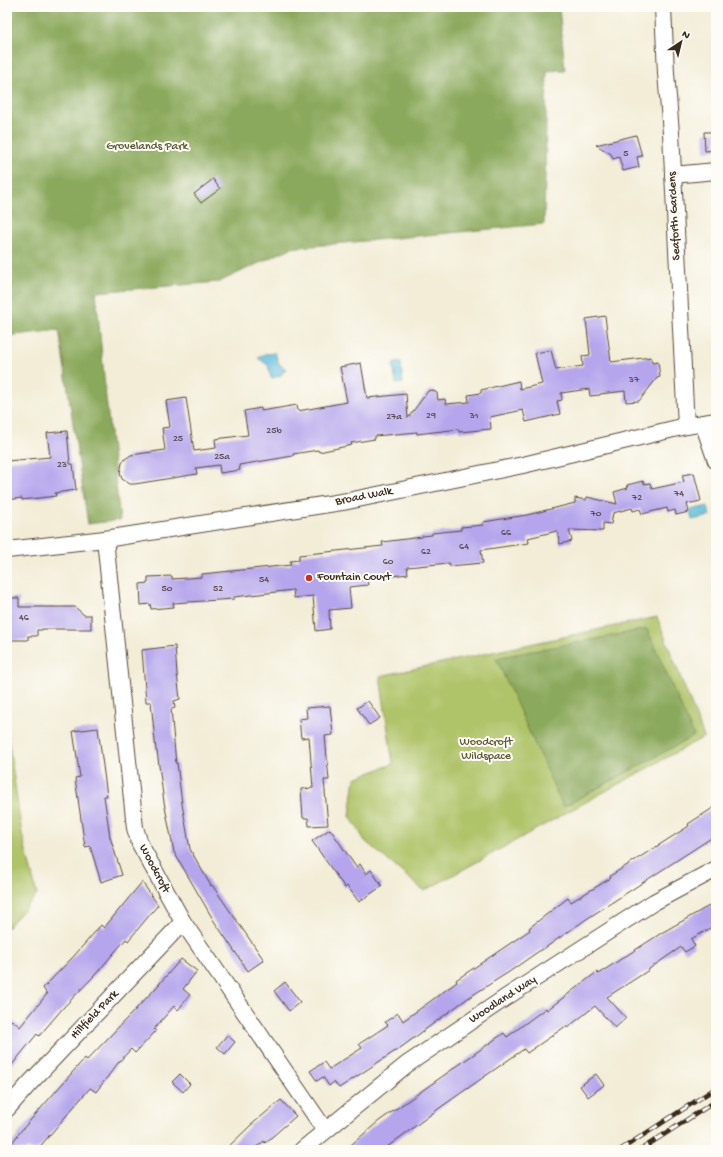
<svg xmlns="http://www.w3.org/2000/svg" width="723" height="1157" font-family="'Gochi Hand',sans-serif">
	<rect width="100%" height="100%" fill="#fdfcf7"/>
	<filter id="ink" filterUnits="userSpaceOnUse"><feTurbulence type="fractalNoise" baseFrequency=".025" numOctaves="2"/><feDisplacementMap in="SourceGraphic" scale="8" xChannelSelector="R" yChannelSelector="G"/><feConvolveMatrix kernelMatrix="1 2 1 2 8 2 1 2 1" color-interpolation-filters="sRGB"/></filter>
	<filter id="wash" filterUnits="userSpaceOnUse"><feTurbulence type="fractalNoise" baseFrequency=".012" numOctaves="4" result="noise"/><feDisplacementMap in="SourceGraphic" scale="16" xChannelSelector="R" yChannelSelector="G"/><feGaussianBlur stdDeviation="0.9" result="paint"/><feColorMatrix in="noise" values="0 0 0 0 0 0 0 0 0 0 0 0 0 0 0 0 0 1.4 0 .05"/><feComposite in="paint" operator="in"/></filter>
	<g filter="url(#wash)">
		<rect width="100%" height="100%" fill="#f3edd7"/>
		<g fill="#afc367" stroke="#757642">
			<polygon points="657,617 704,737 424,891 365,841 350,816 355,778 393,764 380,676"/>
			<polygon points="7,730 22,834 37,895 7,928"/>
		</g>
		<g fill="#8ba95c" stroke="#636a3d">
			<polygon points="7,7 559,7 565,70 547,71 544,224 291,248 219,282 96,292 106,398 120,520 88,524 59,330 7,336"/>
			<polygon points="647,629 694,736 563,807 496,658"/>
		</g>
		<g fill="#5cbbda" stroke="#4c727c">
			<polygon points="275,353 279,364 286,369 280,376 271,378 268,365 258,358 264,354"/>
			<polygon points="401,362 403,383 396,384 393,363"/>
			<polygon points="708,506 710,516 692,520 690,510"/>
		</g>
		<g id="blocks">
			<g fill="#b4a5ec">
				<polygon points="704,132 716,132 716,150 705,151"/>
				<polygon points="636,135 642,156 637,157 639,167 623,171 619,157 613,159 611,154 596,145"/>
				<polygon points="213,179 220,189 201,203 194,194"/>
				<polygon points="605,316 611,362 651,357 652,363 658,362 660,377 657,378 639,401 626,402 625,391 600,394 600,395 590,396 589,389 561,393 562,400 557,401 560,414 526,422 523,410 490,417 491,429 459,432 459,429 417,434 417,432 375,436 375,439 351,443 352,445 319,452 318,450 293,454 293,456 239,465 240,470 220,473 219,465 196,468 197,474 135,484 130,484 122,479 120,473 122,463 125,459 131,455 165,450 162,428 170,427 166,401 186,398 194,451 216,448 215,439 248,435 244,411 261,408 261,411 297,405 298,411 347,402 340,367 361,363 367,398 406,394 408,418 428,391 432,390 437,393 438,400 445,399 446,404 469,402 468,395 481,393 481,390 519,381 520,389 542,384 535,353 551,350 556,370 583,366 582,356 590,355 586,319"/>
				<polygon points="67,431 70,464 73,464 76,490 55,493 56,496 22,500 22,498 7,500 7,461 50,457 47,433"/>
				<polygon points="694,473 701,501 687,504 689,512 676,515 675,510 668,512 667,508 642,514 640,509 633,511 632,508 613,513 611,524 603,523 603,531 569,530 572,541 560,544 557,531 528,538 529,543 481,550 483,563 449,566 449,563 407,567 408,574 367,579 368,585 349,587 351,608 329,610 330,629 316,631 313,596 294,598 293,590 234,597 234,599 173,603 174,607 151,609 150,604 141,605 140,584 148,583 148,577 172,576 172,579 202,577 202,574 291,565 290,561 299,560 299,555 383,546 382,542 422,537 422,536 432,535 432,533 461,530 461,527 483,525 483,522 527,515 575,503 575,498 586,500 587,497 617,504 614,492 628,488 627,485 643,481 644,484 650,483 652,489 684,482 682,475"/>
				<polygon points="7,598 19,598 19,607 75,607 84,615 91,615 91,629 42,629 42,630 37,630 37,636 28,636 28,640 7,640"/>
				<polygon points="175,646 177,674 180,699 174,701 175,708 171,709 176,764 177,763 182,804 190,849 211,886 212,885 264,960 248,971 214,921 174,852 164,802 157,751 156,751 151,702 146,702 142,650"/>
				<polygon points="368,701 380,718 369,725 357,708"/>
				<polygon points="330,706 333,735 325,736 329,780 324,780 328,825 309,826 308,818 303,818 301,789 313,788 309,737 301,738 299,719 307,718 306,708"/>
				<polygon points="98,728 107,796 104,796 110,837 122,875 101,882 90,846 85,847 75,778 80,777 73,731"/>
				<polygon points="716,806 716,835 585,920 542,950 542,949 509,972 468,998 403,1046 339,1088 334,1082 329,1086 323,1077 317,1081 310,1071 324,1062 329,1069 362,1048 359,1044 388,1025 385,1022 398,1013 403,1021 457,982 456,980 530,930 529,928 568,898 571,902 611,878 610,876 689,826 688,824"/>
				<polygon points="330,829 356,867 360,864 366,874 371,870 382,886 359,902 347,886 345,888 312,841"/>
				<polygon points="142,882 158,905 128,941 126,939 95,975 63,1008 39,1036 37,1034 7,1071 7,1026 12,1020 20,1027 47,994 43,988 74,956 101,925 104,928"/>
				<polygon points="716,902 716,925 691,939 695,946 685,952 681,947 649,969 649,970 607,997 626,1018 615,1028 595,1006 567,1028 566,1026 527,1053 524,1049 441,1107 383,1150 345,1150 379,1121 504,1033 507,1037 546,1008 547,1010 597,972 598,974 663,932"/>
				<polygon points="181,959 197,971 183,989 190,995 178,1010 174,1006 154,1029 156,1031 135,1053 131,1049 118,1063 96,1092 90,1088 37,1150 7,1150 20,1132 85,1058 87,1060 154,990"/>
				<polygon points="285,982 300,1002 289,1011 274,991"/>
				<polygon points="227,1035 235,1042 225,1054 217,1047"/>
				<polygon points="180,1074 190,1084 183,1092 172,1082"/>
				<polygon points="596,1074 604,1085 588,1097 580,1086"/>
				<polygon points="281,1100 296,1116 265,1143 264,1141 253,1150 225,1150 251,1125"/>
			</g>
		</g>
	</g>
	<g filter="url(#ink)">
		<use href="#blocks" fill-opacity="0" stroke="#57473a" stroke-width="1"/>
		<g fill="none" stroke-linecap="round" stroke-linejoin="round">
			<defs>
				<g id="street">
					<polyline points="663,7 666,73 671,133 686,426"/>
					<polyline points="673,175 716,171"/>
					<polyline points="703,423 716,461"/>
					<polyline points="105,539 135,828 140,844 183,922 325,1130"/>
					<polyline points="7,550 105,539 348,501 523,465 686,426 716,421"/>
					<polyline points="7,1109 29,1084 183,922"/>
					<polyline points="302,1150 406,1065 508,996 654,902 716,869"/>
				</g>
			</defs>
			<use href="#street" stroke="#57473a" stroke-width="18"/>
			<use href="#street" stroke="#fff" stroke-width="16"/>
			<defs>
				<g id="rail">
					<polyline points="620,1150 716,1088"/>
					<polyline points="640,1150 716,1101"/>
				</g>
			</defs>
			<use href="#rail" stroke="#3b2a1e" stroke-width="4.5"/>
			<use href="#rail" stroke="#fdfcf7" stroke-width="3" stroke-dasharray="9" stroke-linecap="butt"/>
		</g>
	</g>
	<circle fill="#c8321e" stroke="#fdfcf7" stroke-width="1.5" cx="309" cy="578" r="4"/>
	<g text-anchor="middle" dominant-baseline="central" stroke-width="4" stroke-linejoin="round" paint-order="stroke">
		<g font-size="10" fill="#594952">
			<text x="626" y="154">5</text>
			<text x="634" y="380">37</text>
			<text x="431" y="416">29</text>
			<text x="474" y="416">31</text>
			<text x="394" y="417">27a</text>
			<text x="274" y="431">25b</text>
			<text x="178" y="439">25</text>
			<text x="222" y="457">25a</text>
			<text x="62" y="465">23</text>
			<text x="679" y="494">74</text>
			<text x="637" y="498">72</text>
			<text x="596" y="514">70</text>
			<text x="506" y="533">66</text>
			<text x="464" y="547">64</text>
			<text x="426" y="552">62</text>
			<text x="388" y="562">60</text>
			<text x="264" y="580">54</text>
			<text x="167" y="589">50</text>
			<text x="218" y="589">52</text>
			<text x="24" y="618">46</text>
		</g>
		<g font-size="12" fill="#5e5834" stroke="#fdfcf7">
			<text x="147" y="147">Grovelands Park</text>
			<text x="486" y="743">Woodcroft<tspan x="486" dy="14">Wildspace</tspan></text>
		</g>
		<g font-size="12" fill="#3b2a1e" stroke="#fdfcf7">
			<text transform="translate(675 216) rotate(-93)">Seaforth Gardens</text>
			<text transform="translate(364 497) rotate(-11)">Broad Walk</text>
			<text transform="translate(154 869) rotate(62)">Woodcroft</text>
			<text transform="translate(503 1000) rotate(-33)">Woodland Way</text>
			<text transform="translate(95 1015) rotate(-46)">Hillfield Park</text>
		</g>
		<g font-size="12" fill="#3b2a1e" stroke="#fdfcf7" text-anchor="start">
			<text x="317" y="578">Fountain Court</text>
		</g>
	</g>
	<rect width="723" height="1157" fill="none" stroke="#fdfcf7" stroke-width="24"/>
	<g transform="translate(681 42) rotate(35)" stroke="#fdfcf7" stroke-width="3" paint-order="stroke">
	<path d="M0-3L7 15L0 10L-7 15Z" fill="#3b2a1e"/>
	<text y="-6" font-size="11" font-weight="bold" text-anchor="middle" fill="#3b2a1e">N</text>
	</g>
</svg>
